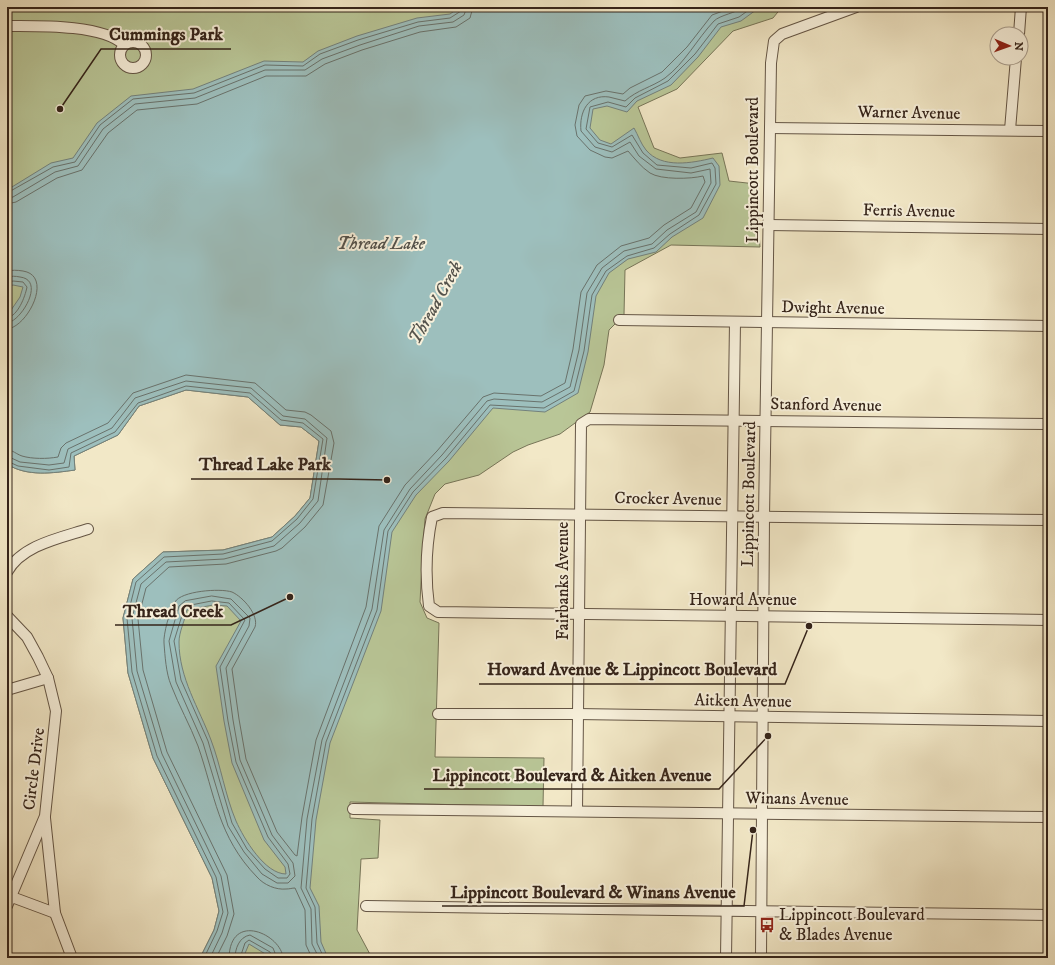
<svg xmlns="http://www.w3.org/2000/svg" width="1055" height="965" font-family="'IM FELL DW Pica',serif">
	<rect width="100%" height="100%" fill="#f2e8c7"/>
	<filter id="stains"><feTurbulence type="fractalNoise" baseFrequency=".005" numOctaves="4"/><feColorMatrix values="0 0 0 0 .2 0 0 0 0 .09 0 0 0 0 .02 0 0 0 .5 -.17"/></filter>
	<radialGradient id="worn" r=".72"><stop offset=".6" stop-color="#630" stop-opacity="0"/><stop offset="1" stop-color="#630" stop-opacity=".3"/></radialGradient>
	<path fill="#b9c697" stroke="#777558" d="M7,7H126L160,10L222,11L269,7H782L773,18L733,31L677,89L638,107L654,148L680,158L722,153L729,181L756,184L760,247L671,245L625,270L624,315L609,330L604,365L590,412L560,434L528,445L513,452L479,475L445,484L435,494L425,519L422,564L420,602L427,618L439,623L435,757L544,758L543,807L350,802V818L380,820L378,858L361,859L357,930L372,958H200L214,930L219,911L212,878L153,758L128,673L123,618L133,579L163,552L223,550L272,537L295,516L310,498L319,441L301,427L280,425L248,397L186,390L139,406L118,435L74,456L75,470C53,473 27,477 7,464Z"/>
	<path fill="#9dbfbd" stroke="#73817c" fill-rule="evenodd" d="M460,7H760L741,21L721,27L698,57L671,85L637,101L627,112L607,106L593,109L590,128L600,140L611,144L634,128C638,135 641,144 646,150C662,169 692,163 713,158L719,166L720,185L703,218L672,237L656,252L628,259L609,273L596,296L588,352L578,393L545,412L493,408L449,461L416,495L392,532L381,611L330,743L316,820L310,888L319,906L321,942L328,958H269L267,955L249,944L243,958H200L214,930L219,911L212,878L153,758L128,673L123,618L133,579L163,552L223,550L272,537L295,516L310,498L319,441L301,427L280,425L248,397L186,390L139,406L118,435L74,456L75,470C53,473 27,477 7,464V316L20,297L23,287L13,285L7,287V190L51,163L73,158L97,123L131,96L193,89L264,61L303,62L318,51L357,36L417,18L450,14ZM213,605L227,606L241,621L216,666L224,721L232,763L264,840L285,867L286,874C265,874 244,839 236,821C225,795 221,766 211,740C199,708 179,678 179,642C179,632 185,620 187,610Z"/>
	<g fill="none" stroke-linecap="round" stroke-linejoin="round">
		<g stroke="#69726c" stroke-width="1">
			<polyline points="7,193 53,167 75,162 100,125 133,99 194,93 265,65 303,66 320,54 358,40 418,22 450,18 461,11 462,7"/>
			<polyline points="7,198 13,197 55,172 78,166 103,129 135,104 195,98 265,70 305,70 322,59 360,45 419,26 453,22 464,15 467,7"/>
			<polyline points="7,204 16,202 57,178 82,170 108,133 137,110 197,104 266,76 306,76 325,64 362,50 420,32 456,27 470,18 473,7"/>
			<path d="M7,271C12,270 17,270 23,271C54,276 27,328 7,329"/>
			<path d="M7,277C12,276 15,276 20,277C46,280 21,322 7,323"/>
			<path d="M7,283L13,281L23,282L27,287C25,297 18,316 7,318"/>
			<path d="M7,450C13,450 16,454 22,456C32,459 47,459 58,457L61,448L66,443L108,423L133,393L186,375L255,383L286,410L305,412L311,415L331,431L334,443L323,505L305,527L282,548L276,551L226,564L169,567L146,588L138,619L143,670L167,752L227,875L234,914L227,936L216,958"/>
			<polyline points="7,456 20,462 49,465 64,463 68,449 112,428 135,398 186,381 251,388 283,416 305,419 327,438 318,501 300,523 274,546 224,559 166,562 141,584 132,618 137,671 162,754 221,876 228,913 222,933 210,958"/>
			<polyline points="7,461 18,466 49,470 69,467 71,453 115,432 138,403 186,386 250,393 281,420 303,423 323,439 313,499 297,519 272,541 223,554 164,557 136,582 127,618 132,672 157,756 216,877 223,912 217,931 204,958"/>
			<polygon points="212,596 231,599 250,618 249,626 226,668 233,720 240,760 272,835 293,863 295,876 288,883 277,883 262,874 244,852 228,826 203,743 176,682 169,641 179,606 185,601"/>
			<polygon points="212,601 229,603 245,620 220,667 228,721 236,762 268,837 288,864 290,874 287,878 278,878 265,869 247,849 232,823 208,741 181,680 174,641 184,609 187,606"/>
			<path d="M229,958C230,910 282,935 283,958"/>
			<path d="M235,958C235,949 239,937 250,935L273,948L277,958"/>
			<polyline points="240,958 245,943 249,940 270,952 272,958"/>
			<path d="M312,958L306,945L305,910L295,888C292,888 290,889 286,889C276,890 264,885 257,877C218,837 215,795 198,746C190,725 179,706 171,685C166,673 165,656 164,643C163,635 170,609 175,602C181,591 220,588 232,592C243,597 259,615 255,627L232,669L239,719L246,759L277,832L295,855L297,856L302,817L316,740L366,607L379,526L405,485L437,451L483,397L494,393L541,396L565,383L573,349L581,292L597,265L621,246L649,238L664,225L691,208L705,182L703,176C691,179 661,180 650,173C641,167 635,159 628,151L612,158L605,157L590,150L577,136L575,125L579,105L585,96L606,91L623,94L630,88L662,72L687,47L712,15L734,7"/>
			<path d="M319,958L312,944L311,909L301,888L307,819L322,740L372,609L384,530L410,489L442,455L487,401L494,399L542,402L570,387L579,350L587,293L602,268L624,251L652,244L667,230L696,212L711,183L710,169L691,173L656,169L639,156L630,142L612,152L595,147L581,131C579,112 588,94 609,97C614,98 620,100 625,101C637,90 652,87 665,78C685,63 697,39 714,21C720,15 736,13 744,7"/>
			<polyline points="324,958 317,943 315,907 306,888 312,819 326,742 377,610 388,531 413,492 446,458 490,405 544,408 574,391 584,351 592,295 606,271 627,256 654,248 670,234 699,215 716,184 715,168 712,163 691,168 657,165 643,153 632,135 612,147 598,143 586,129 590,107 608,102 626,107 635,98 668,81 695,54 718,24 739,17 753,7"/>
		</g>
		<defs>
			<g id="minor">
				<path d="M7,26C36,26 103,24 124,45"/>
				<polyline points="1019,34 1021,7"/>
				<circle cx="133" cy="55" r="13"/>
				<polyline points="770,128 1048,131"/>
				<polyline points="1010,130 1016,58"/>
				<polyline points="769,225 1048,229"/>
				<polyline points="619,320 1048,326"/>
				<path d="M1048,520L443,513L432,517C426,546 425,576 429,606L438,612L1048,620"/>
				<path d="M7,572C22,545 60,538 88,529"/>
				<polyline points="7,616 27,637 38,657 48,678 56,711 45,816 7,906"/>
				<polyline points="7,690 48,678"/>
				<polyline points="438,714 577,714 1048,721"/>
				<polyline points="353,809 1048,817"/>
				<polyline points="577,811 581,424 589,419 1048,424"/>
				<polyline points="45,818 55,913 72,958"/>
				<polyline points="12,897 55,913"/>
				<polyline points="366,906 1048,915"/>
				<polyline points="726,958 735,322"/>
				<polyline points="761,958 764,517 771,63 774,41 782,34 856,7"/>
			</g>
		</defs>
		<use href="#minor" stroke="#645545" stroke-width="12"/>
		<use href="#minor" stroke="#f7f0db" stroke-width="10"/>
		<polyline stroke="#35241a" stroke-width="2.5" stroke-dasharray="7 7" stroke-linecap="butt" points="1042,7 1048,21"/>
	</g>
	<defs>
		<symbol id="bus-bare" viewBox="-9 -9 18 18"><path d="M-5-6H5V4H4V6H2V4H-2V6H-4V4H-5ZM-3.5-4V0h7V-4ZM-3.5 1.2v1.5H-2V1.2ZM2 1.2v1.5H3.5V1.2Z" fill="#8f2418" stroke="#f7f0db" stroke-width="2.5" paint-order="stroke"/></symbol>
	</defs>
	<g fill-rule="evenodd">
		<use href="#bus-bare" x="756" y="914" width="22" height="22"/>
	</g>
	<g text-anchor="middle" dominant-baseline="central" stroke-width="4" stroke-linejoin="round" paint-order="stroke">
		<g font-size="17" fill="#35241a" stroke="#f7f0db">
			<text transform="translate(909 113) rotate(1)">Warner Avenue</text>
			<text transform="translate(753 170) rotate(-90)">Lippincott Boulevard</text>
			<text transform="translate(909 211) rotate(1)">Ferris Avenue</text>
			<text transform="translate(833 308) rotate(1)">Dwight Avenue</text>
			<text transform="translate(826 405) rotate(1)">Stanford Avenue</text>
			<text transform="translate(749 494) rotate(-89)">Lippincott Boulevard</text>
			<text transform="translate(668 499) rotate(1)">Crocker Avenue</text>
			<text transform="translate(563 581) rotate(-90)">Fairbanks Avenue</text>
			<text x="743" y="600">Howard Avenue</text>
			<text transform="translate(743 701) rotate(1)">Aitken Avenue</text>
			<text transform="translate(34 769) rotate(-83)">Circle Drive</text>
			<text transform="translate(797 799) rotate(1)">Winans Avenue</text>
		</g>
		<g font-size="17" fill="#35241a" stroke="#f7f0db" text-anchor="start">
			<text x="779" y="915">Lippincott Boulevard<tspan x="779" dy="20">&amp; Blades Avenue</tspan></text>
		</g>
		<g font-size="18" font-style="italic" fill="#54524b" stroke="#f7f0db">
			<text x="381" y="244">Thread Lake</text>
			<text transform="translate(436 303) rotate(-61)">Thread Creek</text>
		</g>
	</g>
	<path fill="none" stroke="#35241a" stroke-width="1.5" d="M60 109L101 49H231M387 480L339 479H191M290 597L231 625H115M809 626L785 684H479M768 736L719 789H424M753 830L744 906H442"/>
	<g fill="#35241a" stroke="#f7f0db" stroke-width="1.5">
		<circle cx="60" cy="109" r="4"/>
		<circle cx="387" cy="480" r="4"/>
		<circle cx="290" cy="597" r="4"/>
		<circle cx="809" cy="626" r="4"/>
		<circle cx="768" cy="736" r="4"/>
		<circle cx="753" cy="830" r="4"/>
	</g>
	<g font-size="18" text-anchor="middle" font-weight="bold" fill="#35241a" stroke="#f7f0db" stroke-width="4" stroke-linejoin="round" paint-order="stroke">
		<text x="166" y="40">Cummings Park</text>
		<text x="265" y="470">Thread Lake Park</text>
		<text x="173" y="617">Thread Creek</text>
		<text x="632" y="675">Howard Avenue &amp; Lippincott Boulevard</text>
		<text x="572" y="781">Lippincott Boulevard &amp; Aitken Avenue</text>
		<text x="593" y="898">Lippincott Boulevard &amp; Winans Avenue</text>
	</g>
	<rect width="1055" height="965" fill="none" stroke="#f2e8c7" stroke-width="24"/>
	<rect x="8" y="8" width="1039" height="949" fill="none" stroke="#35241a" stroke-width="2"/>
	<rect x="12" y="12" width="1031" height="941" fill="none" stroke="#35241a"/>
	<g transform="translate(1009 46) rotate(92)"><circle r="19" fill="#f7f0db" stroke="#a99e8e"/>
	<path d="M0-3L7 15L0 10L-7 15Z" fill="#8f2418"/>
	<text y="-6" font-size="11" font-weight="bold" text-anchor="middle" fill="#35241a">N</text>
	</g>
	<rect width="100%" height="100%" filter="url(#stains)"/>
	<rect width="100%" height="100%" fill="url(#worn)"/>
</svg>
